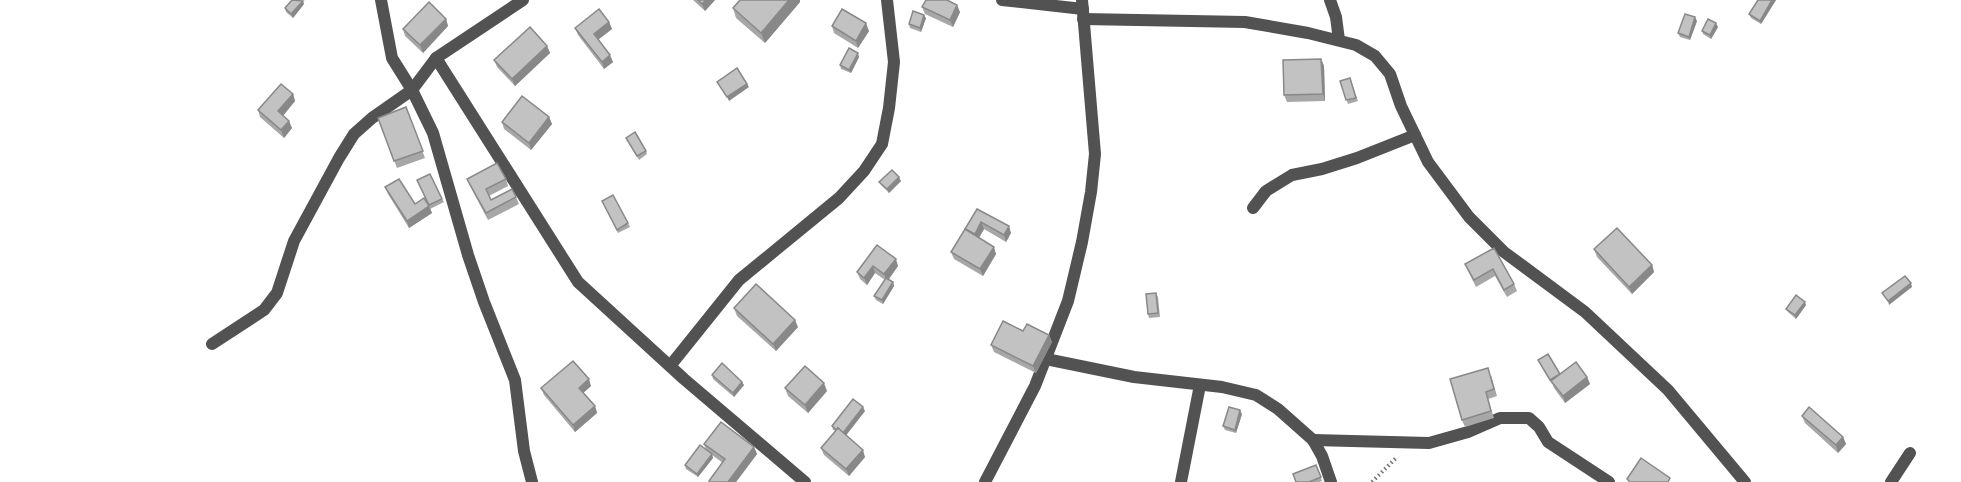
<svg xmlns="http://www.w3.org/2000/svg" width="1961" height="482" font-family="Ubuntu,sans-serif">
	<rect width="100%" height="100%" fill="#fff"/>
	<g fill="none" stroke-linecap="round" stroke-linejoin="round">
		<polyline stroke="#747474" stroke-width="4" stroke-dasharray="1.5 3" stroke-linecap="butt" points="1372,482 1397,457"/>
		<g stroke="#525252" stroke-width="12">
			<polyline points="381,0 392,58 412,90 433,133 468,255 484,302 515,380 524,451 532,482"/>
			<polyline points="1002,0 1083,9"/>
			<polyline points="1330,0 1336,17 1339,40"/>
			<polyline points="1083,19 1245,22 1308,33 1356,45 1375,56 1390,74 1401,106 1428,162 1469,217 1504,252 1585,312 1668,390 1745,482"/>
			<polyline points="436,58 578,282 684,379 805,482"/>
			<polyline points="1253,208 1266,191 1292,175 1322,169 1357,158 1415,135"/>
			<polyline points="212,344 264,310 277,293 294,241 339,158 354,134 372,118 412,90 436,58 523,0"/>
			<polyline points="1046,359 1134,377 1222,387 1256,395 1278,409 1313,440 1322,456 1331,482"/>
			<polyline points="670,366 739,280 839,198 864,171 882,144 889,108 894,62 887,0"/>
			<polyline points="1313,440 1429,443 1468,432 1500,418 1529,418 1539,427 1548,442 1609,482"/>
			<polyline points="985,482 1035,386 1068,301 1082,242 1091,192 1095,154 1082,0"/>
			<polyline points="1181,482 1200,385"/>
			<polyline points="1891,482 1910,453"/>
		</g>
	</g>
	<g fill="#a7a7a7">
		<polygon points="693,0 715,0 705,11"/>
		<polygon points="740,0 800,0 800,2 765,43 736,18 733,8"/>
		<polygon points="1758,0 1776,0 1761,24 1751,18 1749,14"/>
		<polygon points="304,4 293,18 286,12 285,8"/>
		<polygon points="922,7 960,12 953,27 925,14"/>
		<polygon points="926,18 921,32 910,28 909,24"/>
		<polygon points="446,19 448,26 423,53 405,36 403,29"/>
		<polygon points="1697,21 1690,40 1680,37 1678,33"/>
		<polygon points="609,22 612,29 598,40 613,62 604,69 578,35 575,28"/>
		<polygon points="832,26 869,31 858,48 834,33"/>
		<polygon points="1718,27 1711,39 1703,34 1702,31"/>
		<polygon points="547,46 550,53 515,86 497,67 494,60"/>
		<polygon points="859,57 851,73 841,69 840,65"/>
		<polygon points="1321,59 1324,66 1325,101 1287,102 1284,95"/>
		<polygon points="1350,78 1358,101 1348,104 1340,81"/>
		<polygon points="293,94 295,101 283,116 292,128 284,138 260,117 258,110"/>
		<polygon points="406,107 425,158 397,168 378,118"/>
		<polygon points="549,117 552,124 531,150 504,129 502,122"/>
		<polygon points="626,138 646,151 647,154 639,160"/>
		<polygon points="467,179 506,179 508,186 489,196 491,200 516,197 519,204 488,220 470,186"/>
		<polygon points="901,181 889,193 881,185 879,182"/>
		<polygon points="419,184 442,199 444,202 430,209"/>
		<polygon points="385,187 415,204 429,206 432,213 409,228 388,194"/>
		<polygon points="602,201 628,223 630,227 618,233"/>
		<polygon points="977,209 1011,233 1006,242 984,229 979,238 996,254 983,276 954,259 951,252 966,230 965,229"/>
		<polygon points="877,245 898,266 888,279 893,282 894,286 883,304 876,300 874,296 885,280 875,273 867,285 860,279 857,272"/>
		<polygon points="1494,248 1514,284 1517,291 1507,297 1495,276 1476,287 1468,271 1465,264"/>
		<polygon points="1594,249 1652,265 1654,272 1632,294 1597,257"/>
		<polygon points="1156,293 1158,297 1160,317 1149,318 1148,314"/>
		<polygon points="1806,305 1796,319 1788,312 1786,309"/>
		<polygon points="734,308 798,327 776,351 737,316"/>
		<polygon points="1023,331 1049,335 1052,342 1036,373 994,352 991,345"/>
		<polygon points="1538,360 1561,374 1587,377 1590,384 1565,403 1554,388 1552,383 1552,384"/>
		<polygon points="712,375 744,385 734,397 713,379"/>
		<polygon points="1491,375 1497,396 1488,399 1494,418 1465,427 1462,420"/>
		<polygon points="591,386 583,393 595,406 597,413 575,432 544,395 541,388"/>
		<polygon points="785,388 827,391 808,413 788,396"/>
		<polygon points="865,411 846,435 865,457 849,476 824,455 821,448 836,431 833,430 832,426"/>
		<polygon points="1242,414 1236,433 1225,430 1223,426"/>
		<polygon points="1802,416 1843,437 1846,444 1838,453 1805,423"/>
		<polygon points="704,444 754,447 757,454 736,482 709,482 709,481 723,463 712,455 713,458 698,477 686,469 685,465 706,450"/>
		<polygon points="1316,465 1322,481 1319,482 1296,482"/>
	</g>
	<g fill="#888">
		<polygon points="706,0 715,0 705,11 702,4"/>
		<polygon points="789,0 800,0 800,2 765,43 761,33"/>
		<polygon points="1772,0 1776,0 1761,24 1760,21"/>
		<polygon points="303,1 304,4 293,18 291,14"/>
		<polygon points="957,5 960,12 953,27 950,20"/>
		<polygon points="924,15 926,18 921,32 920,28"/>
		<polygon points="1695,17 1697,21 1690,40 1689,37"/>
		<polygon points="446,19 448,26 423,53 420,45"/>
		<polygon points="609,22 612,29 596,41 594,34"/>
		<polygon points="866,23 869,31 858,48 856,41"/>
		<polygon points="1716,23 1718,27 1711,39 1710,35"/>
		<polygon points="547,46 550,53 515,86 512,79"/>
		<polygon points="858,53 859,57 851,73 849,70"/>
		<polygon points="610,55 613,62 604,69 602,62"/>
		<polygon points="1321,59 1324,66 1325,101 1323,94"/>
		<polygon points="747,84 749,87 729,101 727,97"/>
		<polygon points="293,94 295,101 281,118 278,111"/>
		<polygon points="549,117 552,124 531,150 529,143"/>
		<polygon points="289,121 292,128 284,138 281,130"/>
		<polygon points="899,177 901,181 889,193 887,189"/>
		<polygon points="429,206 432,213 409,228 407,221"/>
		<polygon points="981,222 984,229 977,241 975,234"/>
		<polygon points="1009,226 1011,233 1006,242 1004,235"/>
		<polygon points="994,247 996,254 983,276 980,269"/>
		<polygon points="896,259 898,266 887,282 884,274"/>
		<polygon points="1652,265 1654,272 1632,294 1629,287"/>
		<polygon points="873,266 875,273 867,285 864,278"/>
		<polygon points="893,282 894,286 883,304 882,300"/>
		<polygon points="1911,283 1912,287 1889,305 1888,301"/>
		<polygon points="1805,302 1806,305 1796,319 1795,315"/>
		<polygon points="795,320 798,327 776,351 773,344"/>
		<polygon points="1049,335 1052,342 1036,373 1033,366"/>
		<polygon points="1587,377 1590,384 1565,403 1563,396"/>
		<polygon points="589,379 591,386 581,395 579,388"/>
		<polygon points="742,382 744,385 734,397 733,393"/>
		<polygon points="824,383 827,391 808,413 805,405"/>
		<polygon points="595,406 597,413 575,432 573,425"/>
		<polygon points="863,407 865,411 844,438 843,434"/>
		<polygon points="1240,410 1242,414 1236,433 1235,430"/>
		<polygon points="1843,437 1846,444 1838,453 1836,445"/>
		<polygon points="754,447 757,454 736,482 728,482"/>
		<polygon points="863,450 865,457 849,476 846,469"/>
		<polygon points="712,454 713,458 698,477 697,474"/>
	</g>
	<g fill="#c2c2c2" stroke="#888" stroke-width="1.5">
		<polygon points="292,0 303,1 291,14 285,8"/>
		<polygon points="698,0 706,0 702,4"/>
		<polygon points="740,0 789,0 761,33 733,8"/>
		<polygon points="926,0 947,0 957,5 950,20 922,7"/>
		<polygon points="1758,0 1772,0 1760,21 1749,14"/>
		<polygon points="429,2 446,19 420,45 403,29"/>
		<polygon points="599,9 609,22 594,34 610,55 602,62 575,28"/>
		<polygon points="842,9 866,23 856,41 832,26"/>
		<polygon points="913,11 924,15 920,28 909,24"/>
		<polygon points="1685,14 1695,17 1689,37 1678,33"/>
		<polygon points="1708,19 1716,23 1710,35 1702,31"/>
		<polygon points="530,27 547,46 512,79 494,60"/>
		<polygon points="849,48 858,53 849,70 840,65"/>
		<polygon points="1321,59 1323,94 1284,95 1283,60"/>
		<polygon points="737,68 747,84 727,97 717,82"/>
		<polygon points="1350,78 1356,98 1346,100 1340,81"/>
		<polygon points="281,84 293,94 278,111 289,121 281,130 258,110"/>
		<polygon points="522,96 549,117 529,143 502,122"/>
		<polygon points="406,107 423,151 394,161 378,118"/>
		<polygon points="635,132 646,151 637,156 626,138"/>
		<polygon points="497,163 506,179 486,189 491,200 512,189 516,197 486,213 467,179"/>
		<polygon points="892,170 899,177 887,189 879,182"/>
		<polygon points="430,174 442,199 429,205 417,180"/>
		<polygon points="399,179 415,204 424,198 429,206 407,221 385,187"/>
		<polygon points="613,195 628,223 617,230 602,201"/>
		<polygon points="977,209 1009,226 1004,235 981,222 975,234 965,229"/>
		<polygon points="1617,228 1652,265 1629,287 1594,249"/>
		<polygon points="965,229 994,247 980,269 951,252"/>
		<polygon points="877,245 896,259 884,274 873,266 864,278 857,272"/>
		<polygon points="1494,248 1514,284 1504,290 1493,269 1474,280 1465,264"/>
		<polygon points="1905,276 1911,283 1888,301 1882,293"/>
		<polygon points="886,278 893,282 882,300 874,296"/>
		<polygon points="756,284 795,320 773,344 734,308"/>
		<polygon points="1156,293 1158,313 1148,314 1146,294"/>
		<polygon points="1796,295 1805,302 1795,315 1786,309"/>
		<polygon points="1003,321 1023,331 1027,324 1049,335 1033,366 991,345"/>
		<polygon points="1548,354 1560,374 1550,380 1538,360"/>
		<polygon points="573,361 589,379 579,388 595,406 573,425 541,388"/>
		<polygon points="1576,362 1587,377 1563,396 1551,381"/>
		<polygon points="722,363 742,382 733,393 712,375"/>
		<polygon points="805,366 824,383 805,405 785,388"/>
		<polygon points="1488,368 1494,389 1486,392 1491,411 1462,420 1450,379"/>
		<polygon points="853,399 863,407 843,433 838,428 837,430 832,426"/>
		<polygon points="1229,407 1240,410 1235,430 1223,426"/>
		<polygon points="1809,407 1843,437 1836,445 1802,416"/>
		<polygon points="721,422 754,447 728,482 710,482 709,481 725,459 704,444"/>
		<polygon points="838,428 863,450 846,469 821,448"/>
		<polygon points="700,445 712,454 697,474 685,465"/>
		<polygon points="1641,458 1670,478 1668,482 1630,482 1627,479"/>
		<polygon points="1316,465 1321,477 1309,482 1296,482 1293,474"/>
	</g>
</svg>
